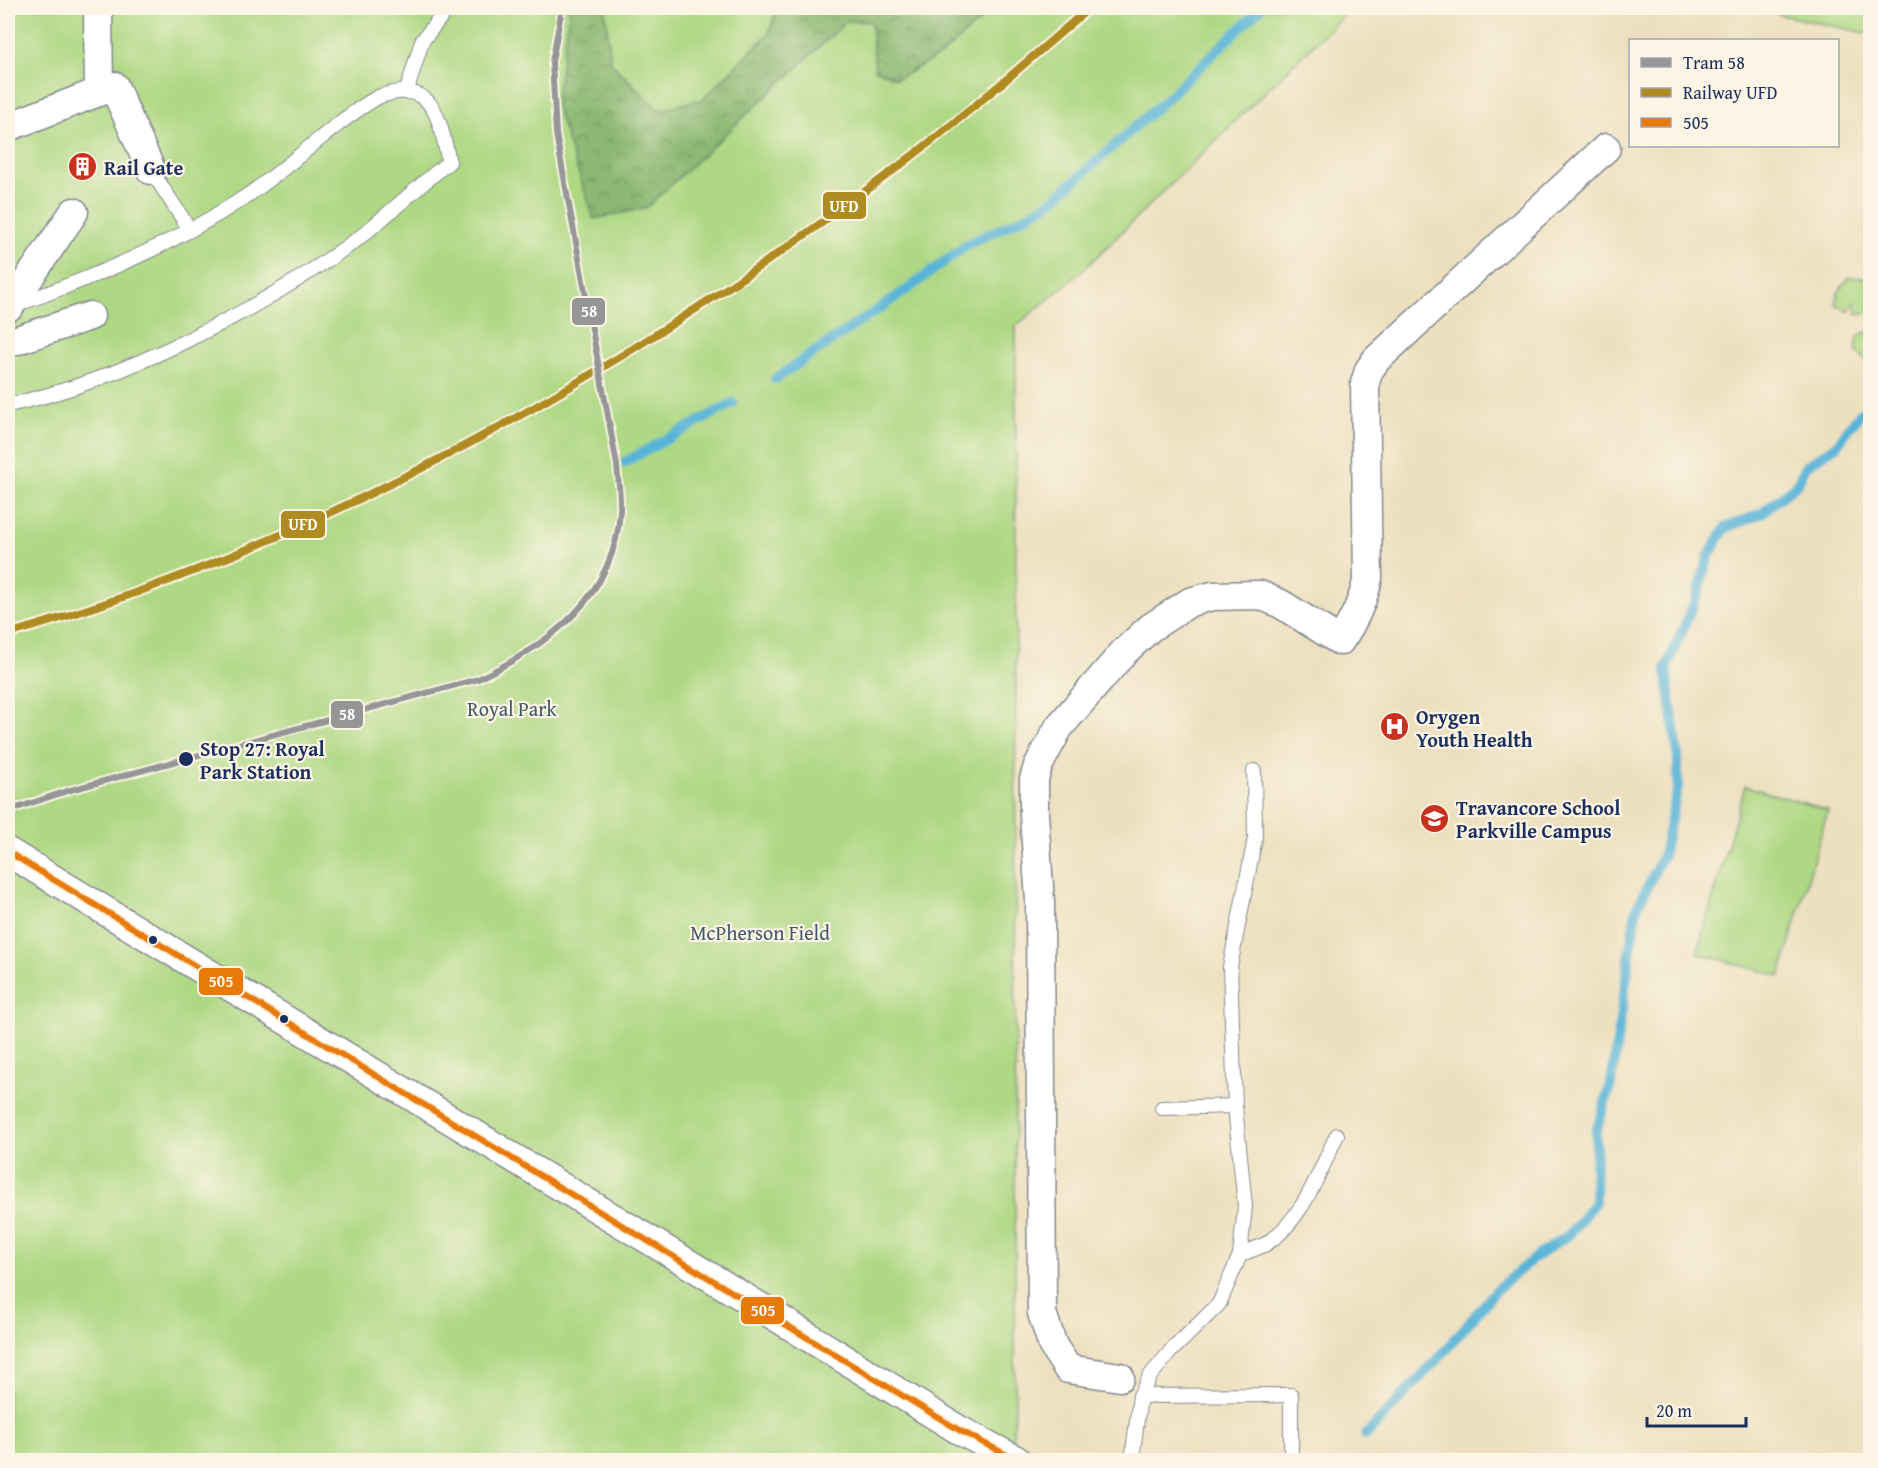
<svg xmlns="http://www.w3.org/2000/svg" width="1878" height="1468" font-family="'Gentium Book Plus',serif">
	<defs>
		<pattern id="forest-crowns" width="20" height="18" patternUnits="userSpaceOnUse" patternTransform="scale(1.5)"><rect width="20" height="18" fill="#8bb872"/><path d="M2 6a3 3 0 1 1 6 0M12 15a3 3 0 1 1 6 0" fill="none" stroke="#719661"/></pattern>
	</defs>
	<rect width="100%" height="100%" fill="#fcf5e5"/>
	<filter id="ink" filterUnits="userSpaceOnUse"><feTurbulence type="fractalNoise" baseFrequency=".0167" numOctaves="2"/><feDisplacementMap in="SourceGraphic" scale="12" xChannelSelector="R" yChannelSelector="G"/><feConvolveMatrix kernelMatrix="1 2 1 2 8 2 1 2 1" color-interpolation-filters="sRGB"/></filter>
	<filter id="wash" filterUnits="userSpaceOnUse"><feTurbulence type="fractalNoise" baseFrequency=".008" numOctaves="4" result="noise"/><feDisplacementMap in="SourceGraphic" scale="24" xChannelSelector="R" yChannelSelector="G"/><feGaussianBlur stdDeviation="1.35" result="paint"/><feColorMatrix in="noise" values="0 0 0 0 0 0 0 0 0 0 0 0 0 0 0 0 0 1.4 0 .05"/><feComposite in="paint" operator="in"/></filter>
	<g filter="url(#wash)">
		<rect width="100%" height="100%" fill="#ede0bf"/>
		<g fill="#afd884" stroke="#658471" stroke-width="1.5">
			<polygon points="8,8 1351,8 1081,272 1016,326 1015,1405 1011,1460 8,1460"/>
			<polygon points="1748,8 1870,8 1870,34"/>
			<polygon points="1870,275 1870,312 1857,314 1855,301 1849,312 1836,304 1838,292 1849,277 1868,278"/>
			<polygon points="1869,331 1870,332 1870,365 1856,351 1858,336"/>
			<polygon points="1745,786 1828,810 1780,976 1697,953"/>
		</g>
		<polygon fill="url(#forest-crowns)" stroke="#537468" stroke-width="1.5" points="570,8 605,8 611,63 659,110 703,99 769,33 777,8 994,8 941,55 897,79 875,69 871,22 847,21 646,208 594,219 555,104"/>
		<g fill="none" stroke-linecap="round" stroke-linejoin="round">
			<g stroke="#59b4d7" stroke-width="10">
				<polyline points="775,379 908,289 968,244 1027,216 1052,201 1163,102 1261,8"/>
				<polyline points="625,462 733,403"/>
				<polyline points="1366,1435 1445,1351 1498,1288 1537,1256 1570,1234 1595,1202 1596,1132 1611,1084 1636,910 1663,855 1678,787 1678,756 1666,669 1697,596 1709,555 1725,528 1762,513 1797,484 1806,466 1836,446 1858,416 1870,406"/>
			</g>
		</g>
	</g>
	<g filter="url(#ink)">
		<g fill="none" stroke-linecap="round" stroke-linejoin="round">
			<defs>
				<g id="lane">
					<polyline points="407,90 422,41 448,8"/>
					<polyline points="151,170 190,230"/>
					<path d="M8,405C120,382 262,308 355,241C387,216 417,187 449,162C439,118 434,77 378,97C328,126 288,170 239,201C170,246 93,278 15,305"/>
					<polyline points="1162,1108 1235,1106"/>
					<path d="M1240,1255C1248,1251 1258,1248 1266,1244C1303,1220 1319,1172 1337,1135"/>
					<polyline points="1140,1396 1291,1395 1291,1460"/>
					<polyline points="1132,1460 1140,1396 1150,1376 1170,1352 1219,1304 1240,1255 1245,1206 1235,1106 1230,967 1255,838 1254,771"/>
				</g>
				<g id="street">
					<polyline points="98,8 99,92"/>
					<polyline points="8,127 114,86 151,170"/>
					<polyline points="10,306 74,212"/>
					<polyline points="8,343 90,316"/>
					<polyline points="8,852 765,1310 959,1430 1016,1460"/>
					<path d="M1120,1377L1068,1369L1053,1346L1042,1313L1040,901L1034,814V779L1038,766L1059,727L1124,652L1150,628L1190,602L1212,596L1260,595L1281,604L1340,641C1354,621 1363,602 1368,578L1365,383L1369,370L1376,360L1606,148"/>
				</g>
			</defs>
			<use href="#lane" stroke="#84888e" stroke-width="16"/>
			<use href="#street" stroke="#84888e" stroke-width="31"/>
			<use href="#lane" stroke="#fff" stroke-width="14"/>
			<use href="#street" stroke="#fff" stroke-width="28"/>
			<defs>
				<polyline id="bus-1" points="8,852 959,1430 1016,1460"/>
			</defs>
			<use href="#bus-1" stroke="#fcf5e5" stroke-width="10"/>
			<use href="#bus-1" stroke="#e87a09" stroke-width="6"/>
			<defs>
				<path id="rail-1" d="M8,634C333,540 631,368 899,166C965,116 1027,62 1089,8"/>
			</defs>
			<use href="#rail-1" stroke="#fcf5e5" stroke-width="12"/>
			<use href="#rail-1" stroke="#af8c21" stroke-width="8"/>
			<defs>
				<path id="tram-1" d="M8,811L67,791L478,679C550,644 615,597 620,511C621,496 618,480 617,465L556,134L552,62L562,8"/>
			</defs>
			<use href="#tram-1" stroke="#fcf5e5" stroke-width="10"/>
			<use href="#tram-1" stroke="#969696" stroke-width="6"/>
		</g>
	</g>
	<defs>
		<symbol id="building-disc" viewBox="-11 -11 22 22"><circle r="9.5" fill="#c8321e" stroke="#fcf5e5"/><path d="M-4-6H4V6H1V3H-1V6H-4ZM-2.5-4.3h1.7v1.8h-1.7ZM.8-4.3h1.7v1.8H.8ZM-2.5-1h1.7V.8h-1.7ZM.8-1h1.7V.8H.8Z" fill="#fff"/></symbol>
		<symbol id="hospital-disc" viewBox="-11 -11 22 22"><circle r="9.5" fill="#c8321e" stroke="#fcf5e5"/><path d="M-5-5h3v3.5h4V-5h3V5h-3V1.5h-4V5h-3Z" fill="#fff"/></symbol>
		<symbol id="school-disc" viewBox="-11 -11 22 22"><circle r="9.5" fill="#c8321e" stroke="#fcf5e5"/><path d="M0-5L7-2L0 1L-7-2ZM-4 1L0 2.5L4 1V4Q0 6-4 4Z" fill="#fff"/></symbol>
	</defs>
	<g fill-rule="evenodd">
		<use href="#building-disc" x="66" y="150" width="33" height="33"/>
		<use href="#hospital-disc" x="1378" y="710" width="33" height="33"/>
		<use href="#school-disc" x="1418" y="802" width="33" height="33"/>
	</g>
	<g fill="#1b2f5e" stroke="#fcf5e5" stroke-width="2">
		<circle cx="186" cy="759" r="8"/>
		<circle cx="153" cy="940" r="5"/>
		<circle cx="284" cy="1019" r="5"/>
	</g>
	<g text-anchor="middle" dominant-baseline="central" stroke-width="4.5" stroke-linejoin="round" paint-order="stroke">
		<g font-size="20" font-weight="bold" fill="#1b2f5e" stroke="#fcf5e5" text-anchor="start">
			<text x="104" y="167">Rail Gate</text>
			<text x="1416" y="716">Orygen<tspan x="1416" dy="23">Youth Health</tspan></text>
			<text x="1456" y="807">Travancore School<tspan x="1456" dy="23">Parkville Campus</tspan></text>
		</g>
		<g font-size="20" fill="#405968" stroke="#fcf5e5">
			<text x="512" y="708">Royal Park</text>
			<text x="760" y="932">McPherson Field</text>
		</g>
		<g font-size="20" font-weight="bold" fill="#1b2f5e" stroke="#fcf5e5" text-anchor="start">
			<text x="200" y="748">Stop 27: Royal<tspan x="200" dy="23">Park Station</tspan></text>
		</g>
	</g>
	<g stroke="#fcf5e5" stroke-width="2">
		<rect x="822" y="191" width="45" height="29" rx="6" fill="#af8c21"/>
		<rect x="571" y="297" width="35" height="29" rx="6" fill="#969696"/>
		<rect x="280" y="510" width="46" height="29" rx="6" fill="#af8c21"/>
		<rect x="330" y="700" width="34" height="29" rx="6" fill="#969696"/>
		<rect x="198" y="967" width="46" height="29" rx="6" fill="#e87a09"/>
		<rect x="740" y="1296" width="45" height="29" rx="6" fill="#e87a09"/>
	</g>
	<g font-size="16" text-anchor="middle" font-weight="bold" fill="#fff">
		<text x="844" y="212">UFD</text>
		<text x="589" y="317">58</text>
		<text x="303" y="530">UFD</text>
		<text x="347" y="720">58</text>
		<text x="221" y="987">505</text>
		<text x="763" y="1316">505</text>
	</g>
	<rect width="1878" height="1468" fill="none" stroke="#fcf5e5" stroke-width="30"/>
	<rect x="1629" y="39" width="210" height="108" fill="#fcf5e5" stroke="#a2a6af" stroke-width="1.5"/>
	<rect x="1641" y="58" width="30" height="9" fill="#969696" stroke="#a2a6af" stroke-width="1.5"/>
	<text x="1683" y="69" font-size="18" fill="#1b2f5e">Tram 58</text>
	<rect x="1641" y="88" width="30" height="9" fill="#af8c21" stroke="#a2a6af" stroke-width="1.5"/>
	<text x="1683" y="99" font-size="18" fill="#1b2f5e">Railway UFD</text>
	<rect x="1641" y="118" width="30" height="9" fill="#e87a09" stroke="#a2a6af" stroke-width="1.5"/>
	<text x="1683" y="129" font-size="18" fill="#1b2f5e">505</text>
	<path d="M1647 1417v9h99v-9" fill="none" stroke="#1b2f5e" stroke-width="3"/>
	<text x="1656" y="1417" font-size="18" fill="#1b2f5e" stroke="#fcf5e5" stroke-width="4.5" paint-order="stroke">20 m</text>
</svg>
